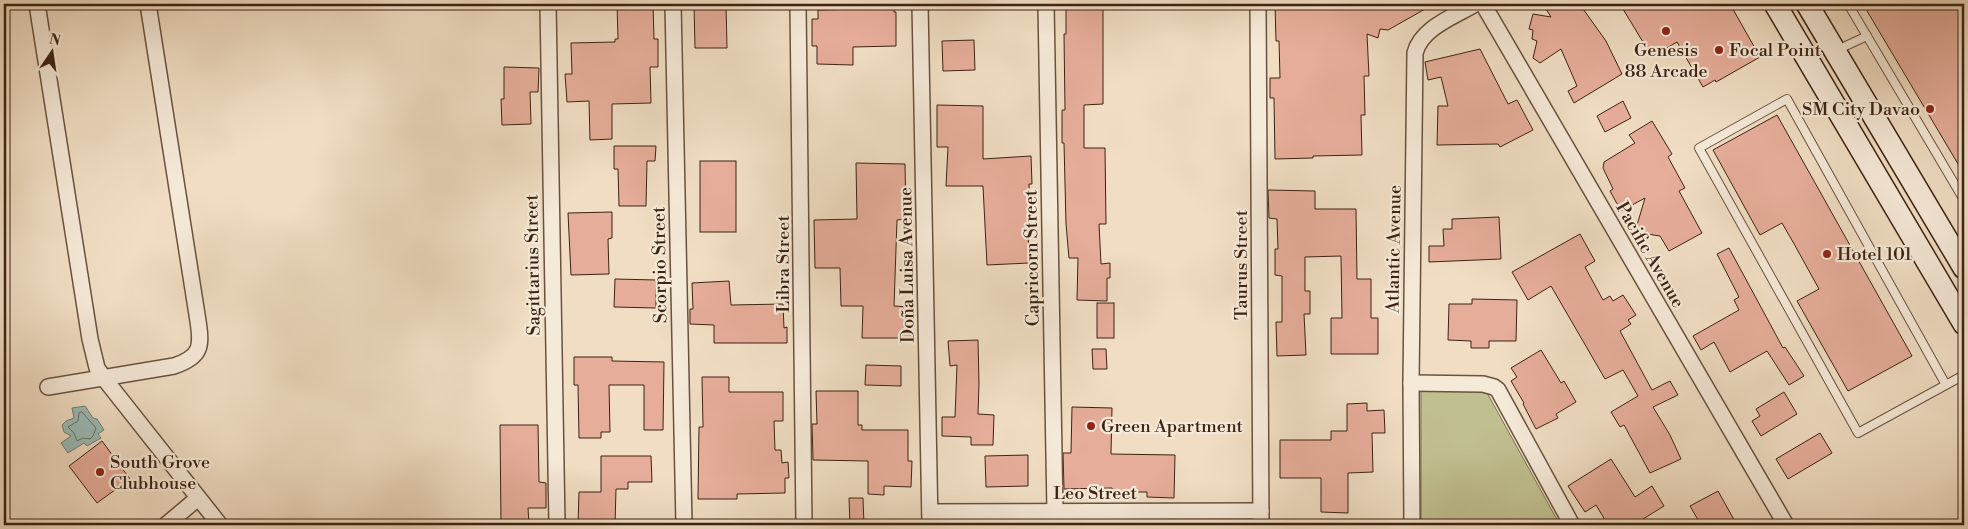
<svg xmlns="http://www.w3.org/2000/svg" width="1968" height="529" font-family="'Libre Bodoni',serif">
	<rect width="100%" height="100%" fill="#f0ddc3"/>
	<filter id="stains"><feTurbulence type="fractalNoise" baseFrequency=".004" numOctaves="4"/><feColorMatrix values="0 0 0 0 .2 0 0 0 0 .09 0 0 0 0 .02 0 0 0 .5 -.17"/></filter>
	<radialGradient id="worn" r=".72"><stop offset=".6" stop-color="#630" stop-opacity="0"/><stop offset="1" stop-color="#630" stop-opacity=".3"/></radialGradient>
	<polygon fill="#c0bf8f" stroke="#7e7150" points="1421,391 1486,391 1560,525 1421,525"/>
	<polygon fill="#9abbb6" stroke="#757e74" points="85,406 93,418 97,419 104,430 98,434 101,438 87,446 84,443 68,453 61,443 71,436 64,432 62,425 66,421 74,418 72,408"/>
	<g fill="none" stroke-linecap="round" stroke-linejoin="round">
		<polygon stroke="#6c6f64" stroke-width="1" points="82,412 96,428 93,436 90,439 83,438 77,441 74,433 68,427 78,421 79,413"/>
	</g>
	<g fill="#e6ad9a" stroke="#3d2312">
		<polygon points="617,4 653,4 654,39 658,39 658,67 650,67 651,103 612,104 612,139 590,140 589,101 567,102 565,74 572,74 571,43 615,42 615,39 618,39"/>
		<polygon points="694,4 726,4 727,48 695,48"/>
		<polygon points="861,4 894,4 894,12 896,12 896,46 853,47 853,65 817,64 817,46 812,46 812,19 818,19 818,10 861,9"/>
		<polygon points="1066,4 1103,4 1103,104 1084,105 1084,148 1105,148 1106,224 1099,224 1101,264 1110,263 1110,278 1107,278 1107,301 1077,300 1078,258 1069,258 1066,224 1064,143 1062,143 1062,110 1065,110 1064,34 1066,34"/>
		<polygon points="1275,4 1434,4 1388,30 1380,29 1378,38 1367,34 1369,76 1364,76 1365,115 1361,115 1362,155 1313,156 1313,158 1275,159 1274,98 1270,98 1270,78 1280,78 1279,41 1276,41"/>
		<polygon points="1543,4 1572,4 1575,8 1581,6 1606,41 1622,74 1574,103 1568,91 1577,86 1561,49 1540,63 1533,58 1537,41 1532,39 1533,30 1529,29 1533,14 1551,17"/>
		<polygon points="1620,4 1730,4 1760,57 1716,82 1715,80 1703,87 1677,42 1652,57"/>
		<polygon points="1863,4 1964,4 1964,174 1870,16"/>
		<polygon points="974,40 975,70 943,71 942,41"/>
		<polygon points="1480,49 1508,104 1517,100 1533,130 1500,147 1498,144 1437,145 1438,106 1448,106 1441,77 1428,80 1425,62"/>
		<polygon points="504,67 539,68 538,92 530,92 531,124 502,125 501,99 504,99"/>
		<polygon points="1623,101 1631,118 1605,132 1597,116"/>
		<polygon points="937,105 983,106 983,159 1031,156 1032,184 1029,184 1031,227 1028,227 1029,263 987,265 983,186 946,186 948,147 937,147"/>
		<polygon points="1777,115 1912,356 1848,391 1797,301 1819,289 1793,242 1782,223 1760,235 1713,150"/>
		<polygon points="1652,121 1672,154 1668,157 1685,188 1679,191 1702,233 1669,251 1660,236 1635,232 1645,198 1621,211 1610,191 1613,189 1603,168 1604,162 1635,143 1629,135"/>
		<polygon points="614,146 656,146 655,161 647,161 646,206 619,206 618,169 614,169"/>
		<rect x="700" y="161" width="36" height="71"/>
		<polygon points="856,163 905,164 906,219 897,220 894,306 911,307 911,338 862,338 863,306 841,306 840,268 815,268 814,220 857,219"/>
		<polygon points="1268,190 1315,191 1315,209 1356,209 1357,279 1371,279 1371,318 1378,318 1378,354 1331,354 1331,318 1342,318 1341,256 1305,257 1305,291 1310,291 1310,314 1304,314 1306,355 1277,356 1276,322 1282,322 1282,276 1275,275 1275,249 1278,249 1277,219 1269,218"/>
		<polygon points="612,212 612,238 608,239 609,274 571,275 568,213"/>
		<polygon points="1499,217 1501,259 1429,262 1429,246 1444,246 1443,229 1452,229 1452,219"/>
		<polygon points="1580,234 1595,261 1585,267 1603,300 1610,296 1613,301 1623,295 1636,315 1628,320 1631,324 1620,331 1652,390 1670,381 1678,395 1653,407 1670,435 1681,459 1650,473 1624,425 1620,427 1611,412 1638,396 1623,370 1605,379 1551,286 1528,300 1512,272"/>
		<polygon points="1729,248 1783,348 1785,347 1804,376 1789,385 1767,351 1730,372 1714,342 1701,350 1693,336 1739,310 1734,300 1739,297 1717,254"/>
		<polygon points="615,279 656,280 656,308 614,307"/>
		<polygon points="729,281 731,305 783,304 784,328 787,327 787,343 714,343 714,325 690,324 690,309 693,309 692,283"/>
		<polygon points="1472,299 1517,300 1516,341 1489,341 1489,348 1471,348 1471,341 1448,340 1449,304 1472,304"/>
		<rect x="1097" y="303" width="17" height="35"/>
		<polygon points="978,340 979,384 978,414 994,415 993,445 971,445 971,437 942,436 942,417 955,417 957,365 950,366 948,341"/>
		<polygon points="1092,349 1106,349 1107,369 1093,369"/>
		<polygon points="1541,350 1561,383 1564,381 1576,402 1556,414 1558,418 1536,429 1523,404 1524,403 1511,381 1517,377 1511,368"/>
		<polygon points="574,357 612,357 612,361 664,362 663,430 644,430 644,385 609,385 610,432 601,432 601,438 579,438 578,385 574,385"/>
		<polygon points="866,365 901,366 901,386 865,385"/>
		<polygon points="702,377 729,377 729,392 783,392 783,421 774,421 775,450 781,450 782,463 788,462 789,478 785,478 785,493 737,494 737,499 698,499 699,427 703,427"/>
		<polygon points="816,391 858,391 858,425 862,425 862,430 908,430 908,461 912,461 911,487 884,486 884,495 868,494 868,461 813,460 812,424 817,424"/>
		<polygon points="1784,392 1797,414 1761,436 1752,421 1760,416 1756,409"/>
		<polygon points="1367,403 1367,411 1384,410 1385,433 1372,433 1373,472 1348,473 1348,513 1321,512 1321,478 1280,478 1280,440 1331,440 1331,431 1347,431 1347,404"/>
		<polygon points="1072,407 1112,408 1111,454 1175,455 1174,498 1147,497 1147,492 1112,492 1112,488 1064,489 1063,453 1071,453"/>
		<polygon points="500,425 538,425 539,482 546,483 546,508 528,508 529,525 501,525"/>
		<polygon points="1820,433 1832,453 1788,479 1776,459"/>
		<polygon points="102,441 130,479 97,503 69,466"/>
		<polygon points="1028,455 1028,486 986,487 985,456"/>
		<polygon points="601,456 651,456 652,482 628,482 628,489 616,489 615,525 578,524 579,492 601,492"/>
		<polygon points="1611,459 1635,497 1652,486 1664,506 1643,519 1647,525 1608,525 1596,505 1585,512 1568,486"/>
		<polygon points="1718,491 1737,525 1701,525 1690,506"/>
		<polygon points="849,498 863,498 864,525 850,525"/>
	</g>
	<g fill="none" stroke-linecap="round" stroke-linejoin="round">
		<defs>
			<g id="lane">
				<polyline points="1848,4 1964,200"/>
				<polyline points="1837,50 1867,36"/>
				<polyline points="1946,385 1787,99 1699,148 1858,433 1964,375"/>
			</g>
			<g id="street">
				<polyline points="37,4 90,339 97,368 103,377 220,525"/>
				<polyline points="548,4 557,525"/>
				<polyline points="673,4 684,525"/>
				<polyline points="798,4 804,525"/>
				<polyline points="920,4 930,525"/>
				<polyline points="1046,4 1055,512"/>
				<polyline points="1258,4 1261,525"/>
				<polyline points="1483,4 1786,525"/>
				<polyline points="1411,383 1483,384 1494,387 1498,390 1572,525"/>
				<path d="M48,387L174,366C201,357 202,347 198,321L148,4"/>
				<polyline points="930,512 1261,511"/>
				<polyline points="166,525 198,498"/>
				<path d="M1412,525L1411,383L1415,53C1421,28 1455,16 1475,4"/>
			</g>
			<g id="secondary">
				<polyline points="1775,4 1964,324"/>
				<polyline points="1807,4 1964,268"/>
			</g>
		</defs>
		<use href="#lane" stroke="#6a523e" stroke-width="10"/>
		<use href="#street" stroke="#6a523e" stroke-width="18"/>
		<use href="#secondary" stroke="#3d2312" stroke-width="24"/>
		<use href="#lane" stroke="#f5e9d8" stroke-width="8"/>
		<use href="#street" stroke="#f5e9d8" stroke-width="15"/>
		<use href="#secondary" stroke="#f5e9d8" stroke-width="21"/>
	</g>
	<g fill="#8f2418" stroke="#f5e9d8" stroke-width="2">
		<circle cx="1666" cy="31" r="5"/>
		<circle cx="1719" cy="50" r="5"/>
		<circle cx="1930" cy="109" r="5"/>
		<circle cx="1827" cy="254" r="5"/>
		<circle cx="1091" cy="426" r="5"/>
		<circle cx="100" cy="472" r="5"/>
	</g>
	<g text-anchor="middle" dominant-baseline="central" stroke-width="4.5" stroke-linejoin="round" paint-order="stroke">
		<g font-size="18" fill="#3d2312" stroke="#f5e9d8" text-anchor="start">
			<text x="1666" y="50" text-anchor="middle">Genesis<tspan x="1666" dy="21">88 Arcade</tspan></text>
			<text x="1729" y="50">Focal Point</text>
			<text x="1920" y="109" text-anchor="end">SM City Davao</text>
			<text x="1837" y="254">Hotel 101</text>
			<text x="1101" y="426">Green Apartment</text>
			<text x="110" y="462">South Grove<tspan x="110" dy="21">Clubhouse</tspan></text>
		</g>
		<g font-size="18" fill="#3d2312" stroke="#f5e9d8">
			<text transform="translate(1394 249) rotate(-89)">Atlantic Avenue</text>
			<text transform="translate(1650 255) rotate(60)">Pacific Avenue</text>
			<text transform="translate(1032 258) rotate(-91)">Capricorn Street</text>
			<text transform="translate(783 264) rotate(-90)">Libra Street</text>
			<text transform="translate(533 265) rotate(-91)">Sagittarius Street</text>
			<text transform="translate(660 265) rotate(-91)">Scorpio Street</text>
			<text transform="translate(907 265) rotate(-91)">Doña Luisa Avenue</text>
			<text transform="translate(1241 265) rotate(-90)">Taurus Street</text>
			<text x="1095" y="493">Leo Street</text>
		</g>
	</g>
	<rect width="1968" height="529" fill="none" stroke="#f0ddc3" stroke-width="20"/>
	<rect x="5" y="5" width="1958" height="519" fill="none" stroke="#3d2312" stroke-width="2.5"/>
	<rect x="10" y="10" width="1948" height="509" fill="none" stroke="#3d2312"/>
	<g transform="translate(52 52) rotate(13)" stroke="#f5e9d8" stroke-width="4" paint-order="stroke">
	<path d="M0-4L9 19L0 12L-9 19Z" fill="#3d2312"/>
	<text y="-8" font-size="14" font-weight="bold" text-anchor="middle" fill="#3d2312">N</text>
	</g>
	<rect width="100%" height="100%" filter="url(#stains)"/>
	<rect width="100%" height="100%" fill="url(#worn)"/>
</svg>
